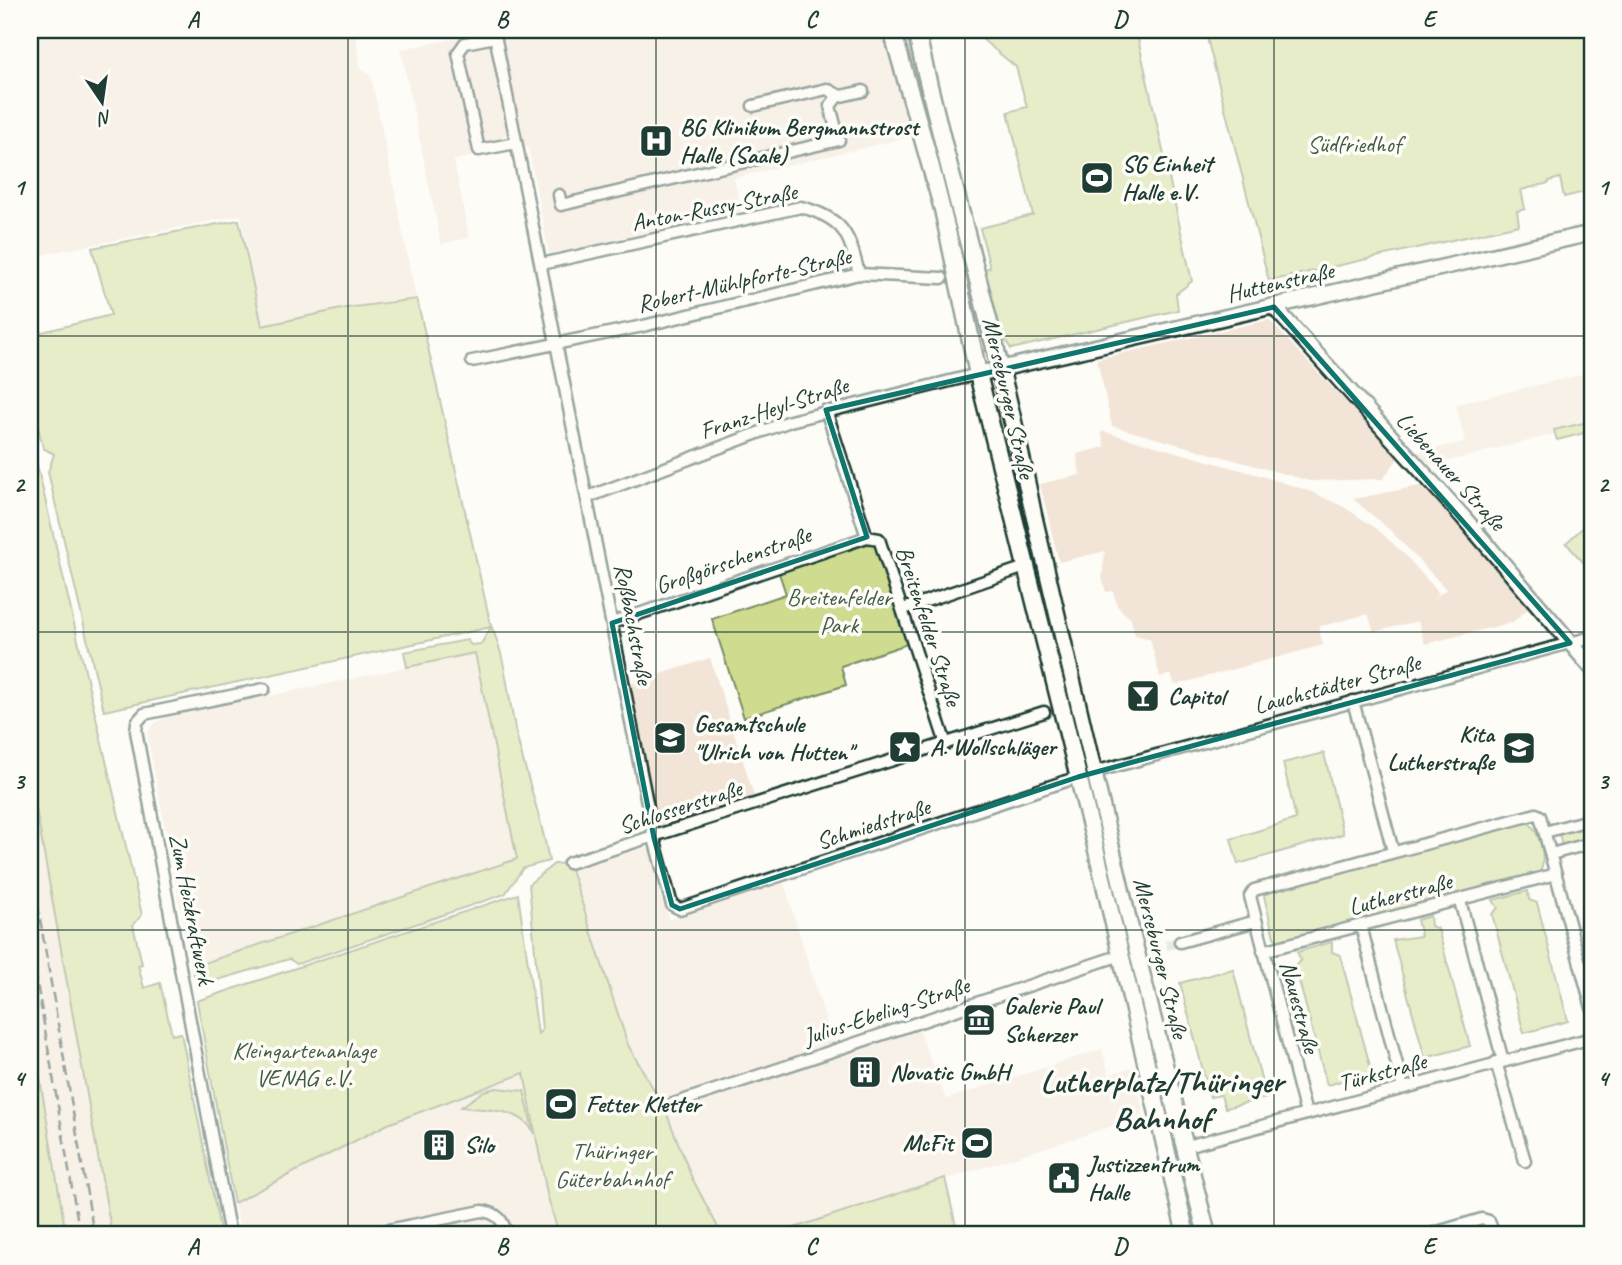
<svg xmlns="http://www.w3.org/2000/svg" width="1622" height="1265" font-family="Caveat,sans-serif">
	<rect width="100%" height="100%" fill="#fdfcf7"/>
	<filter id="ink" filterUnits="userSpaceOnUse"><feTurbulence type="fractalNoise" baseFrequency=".0143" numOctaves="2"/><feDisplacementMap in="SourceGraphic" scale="14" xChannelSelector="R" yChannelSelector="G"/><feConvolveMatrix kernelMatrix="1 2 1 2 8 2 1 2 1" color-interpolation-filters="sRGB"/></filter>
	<g filter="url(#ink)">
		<g fill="#f2e4d6">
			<polygon points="30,30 364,30 356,36 361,69 371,76 416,298 346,308 262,325 241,215 30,257"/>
			<polygon points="501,30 884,30 910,137 734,178 741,212 549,254 528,146 454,160 469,238 441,244 401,49"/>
			<polygon points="897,30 912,30 920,69 911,71"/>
			<polygon points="913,79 921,83 989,351 981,353"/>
			<polygon points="1269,320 1398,458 1383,479 1310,481 1112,426 1097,359"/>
			<polygon points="1592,372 1592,421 1555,430 1555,434 1433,465 1414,453 1465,442 1456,404"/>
			<polygon points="995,380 1089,768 1082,769 988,389"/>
			<polygon points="1101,431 1262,476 1309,491 1344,507 1377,529 1404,554 1439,593 1432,601 1446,589 1390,530 1353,499 1425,485 1533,604 1513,622 1425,644 1418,621 1374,632 1368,614 1318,627 1323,645 1175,685 1171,674 1160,677 1150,639 1135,635 1131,619 1117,606 1113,591 1106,592 1102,577 1105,551 1059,562 1040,484 1080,475 1077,454 1105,447"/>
			<polygon points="475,653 517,859 192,967 147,734 153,725 163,718"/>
			<polygon points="710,658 757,805 654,838 625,686"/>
			<polygon points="30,775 112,1235 63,1235 30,1033"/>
			<polygon points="649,847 669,920 784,883 833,1044 664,1103 628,1045 572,870"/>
			<polygon points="918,1028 946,1099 1102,1049 1109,1075 1133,1067 1144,1116 773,1235 722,1235 692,1178 666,1111"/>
			<polygon points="524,1073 526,1085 530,1086 528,1093 547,1194 559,1235 342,1235 340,1227 299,1235 241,1235 234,1203 388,1124"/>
		</g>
		<g fill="#cfdc90" stroke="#778c62" stroke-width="2">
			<polygon points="992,30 1136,30 1192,281 1176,294 1178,310 1011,349 1006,341 997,343 977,269 990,268 980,228 1033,215 1008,112 1027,107 1016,67 983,40"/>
			<polygon points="1205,30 1592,30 1592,190 1564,197 1560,178 1549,181 1549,183 1521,190 1525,209 1517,211 1519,225 1269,281"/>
			<path d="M239,220L262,326L346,308L417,299L491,626C508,662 508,704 518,741C528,782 542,820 549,861L523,868L505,894L297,964L289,959L211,982L194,975L192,967L517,859L475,653L407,667L404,652L467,640L471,645L481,644L491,627L104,711L48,472L54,454L43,448L30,393V335L111,315L92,248Z"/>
			<polygon points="1592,421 1592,431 1557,440 1554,430"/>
			<polygon points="30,435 142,915 133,925 142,964 138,965 144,988 160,983 172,1035 181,1033 221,1235 112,1235 30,775"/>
			<polygon points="1591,520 1592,554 1583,562 1566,543"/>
			<polygon points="877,541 910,643 841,666 846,685 744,718 712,619 786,594 779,573"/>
			<polygon points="1324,753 1343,834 1238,864 1231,839 1296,819 1283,763"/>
			<path d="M1524,820C1540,826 1549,863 1538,875L1279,942L1274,937L1264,896L1265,891Z"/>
			<polygon points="1592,823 1592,840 1562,847 1559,832"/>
			<polygon points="569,863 628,1045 664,1107 692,1178 722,1235 559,1235 547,1194 524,1073 388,1124 234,1203 197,1001 518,894 538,1034 542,1030 529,884 554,864"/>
			<polygon points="1528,891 1529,900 1537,903 1568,1021 1524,1033 1492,914 1498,908 1493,900"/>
			<polygon points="1430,916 1431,926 1438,929 1470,1046 1425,1058 1393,940 1421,936 1417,920"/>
			<polygon points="1332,942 1332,952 1340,955 1372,1073 1327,1085 1295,966 1301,960 1297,952"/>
			<polygon points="1233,969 1266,1098 1225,1108 1221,1095 1210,1097 1180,983"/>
			<polygon points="30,1019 66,1235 30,1235"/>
			<path d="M496,1088L524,1091L534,1134C524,1108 485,1110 461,1107L484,1091Z"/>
			<polygon points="945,1178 958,1235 773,1235"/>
		</g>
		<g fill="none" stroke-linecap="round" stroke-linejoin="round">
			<polyline stroke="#d1d6d0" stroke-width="10" stroke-dasharray="10 5" stroke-linecap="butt" points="1166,945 1180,942"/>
			<defs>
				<g id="street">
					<polyline points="494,30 654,838 672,905 680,909 1078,777"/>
					<polyline points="495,37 465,43 458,53 479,150 516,143"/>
					<polyline points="753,106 827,89 840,96"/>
					<polyline points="559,195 561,205 839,140 830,106 837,97 863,91"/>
					<path d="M541,264L801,207C843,218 849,233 859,274"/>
					<polyline points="472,361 643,326 859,274 942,278"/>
					<polyline points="826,410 867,537 879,539 946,744"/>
					<polyline points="588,497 790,421 978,374"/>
					<polyline points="903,609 1028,566"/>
					<polyline points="612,623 867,537"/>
					<polyline points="1353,701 1393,851"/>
					<polyline points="1094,772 1592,637"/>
					<polyline points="1545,832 1592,819"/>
					<polyline points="1551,854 1592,843"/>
					<polyline points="569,863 1044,712"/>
					<polyline points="1460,901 1503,1061"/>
					<polyline points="1361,926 1403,1088"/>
					<polyline points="1180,942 1256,921"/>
					<polyline points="1263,951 1556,874"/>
					<polyline points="1496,1062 1525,1161"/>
					<polyline points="664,1107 1121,955"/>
					<polyline points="1306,1114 1250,896 1254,890 1536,814 1540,816 1592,1008"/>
					<polyline points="1183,1147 1592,1038"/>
					<polyline points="230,1235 136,731 137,722 144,714 264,689"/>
					<path d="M363,1235L482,1211C498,1213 503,1220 507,1235"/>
					<polyline points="1427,1235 1482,1219 1489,1221 1494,1235"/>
				</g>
				<g id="secondary">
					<polyline points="1274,307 1463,517 1592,668"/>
					<polyline points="978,374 1592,233"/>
				</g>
				<g id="primary">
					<polyline points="892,30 943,209 978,374 1097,850 1186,1235"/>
					<path d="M916,30C952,192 1001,352 1033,515L1128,921L1207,1235"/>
				</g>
			</defs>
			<use href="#street" stroke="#1f3d34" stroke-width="15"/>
			<use href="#secondary" stroke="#1f3d34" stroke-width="19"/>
			<use href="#primary" stroke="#1f3d34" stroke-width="21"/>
			<use href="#street" stroke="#fdfcf7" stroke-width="10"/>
			<use href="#secondary" stroke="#fdfcf7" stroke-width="14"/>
			<use href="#primary" stroke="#fdfcf7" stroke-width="16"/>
			<polyline stroke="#1f3d34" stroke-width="2" points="906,30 991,371 1196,1235"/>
			<g stroke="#1f3d34" stroke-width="2.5" stroke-dasharray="10 5" stroke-linecap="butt">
				<polyline points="30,860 94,1235"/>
				<polyline points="30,942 80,1235"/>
			</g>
		</g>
	</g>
	<path d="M0 0H1622V1265H0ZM1274,307L1570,643L1078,777L680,909L672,905L654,838L612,623L867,537L826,410Z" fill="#fdfcf7" fill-opacity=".55" fill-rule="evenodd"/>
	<path fill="none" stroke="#0f766e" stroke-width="5" stroke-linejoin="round" d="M1274,307L1570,643L1078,777L680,909L672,905L654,838L612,623L867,537L826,410Z"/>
	<path fill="none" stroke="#1f3d34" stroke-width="2" stroke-opacity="0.55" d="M348,30V1235M656,30V1235M965,30V1235M1274,30V1235M30,336H1592M30,632H1592M30,930H1592"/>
	<defs>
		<symbol id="hospital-square" viewBox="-11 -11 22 22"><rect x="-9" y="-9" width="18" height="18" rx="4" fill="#1f3d34" stroke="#fdfcf7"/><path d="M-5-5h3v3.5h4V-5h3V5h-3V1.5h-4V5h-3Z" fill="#fff"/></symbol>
		<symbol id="stadium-square" viewBox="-11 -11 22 22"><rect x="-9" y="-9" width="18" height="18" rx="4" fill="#1f3d34" stroke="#fdfcf7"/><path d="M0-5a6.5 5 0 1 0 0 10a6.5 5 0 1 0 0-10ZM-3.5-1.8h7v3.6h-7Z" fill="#fff"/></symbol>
		<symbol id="bar-square" viewBox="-11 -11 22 22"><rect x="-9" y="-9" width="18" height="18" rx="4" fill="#1f3d34" stroke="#fdfcf7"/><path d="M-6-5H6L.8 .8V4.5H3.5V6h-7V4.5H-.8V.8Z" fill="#fff"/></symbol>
		<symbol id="school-square" viewBox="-11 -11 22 22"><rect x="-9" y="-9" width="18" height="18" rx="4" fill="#1f3d34" stroke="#fdfcf7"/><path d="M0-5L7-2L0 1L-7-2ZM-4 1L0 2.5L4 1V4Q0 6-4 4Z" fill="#fff"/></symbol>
		<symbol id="sight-square" viewBox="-11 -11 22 22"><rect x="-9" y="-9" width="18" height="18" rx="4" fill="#1f3d34" stroke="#fdfcf7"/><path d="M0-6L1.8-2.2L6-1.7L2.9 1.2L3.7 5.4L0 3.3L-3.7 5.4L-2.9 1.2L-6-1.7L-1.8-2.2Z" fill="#fff"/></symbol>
		<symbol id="museum-square" viewBox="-11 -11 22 22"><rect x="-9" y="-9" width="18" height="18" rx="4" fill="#1f3d34" stroke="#fdfcf7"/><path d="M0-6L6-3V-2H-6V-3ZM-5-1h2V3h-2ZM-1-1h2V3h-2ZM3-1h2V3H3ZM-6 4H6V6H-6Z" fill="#fff"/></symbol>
		<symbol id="building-square" viewBox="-11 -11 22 22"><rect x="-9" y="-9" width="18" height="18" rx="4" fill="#1f3d34" stroke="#fdfcf7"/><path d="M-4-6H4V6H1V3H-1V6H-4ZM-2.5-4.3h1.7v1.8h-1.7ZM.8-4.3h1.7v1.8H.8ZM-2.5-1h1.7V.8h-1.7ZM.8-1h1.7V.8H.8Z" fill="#fff"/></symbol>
		<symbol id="civic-square" viewBox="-11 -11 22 22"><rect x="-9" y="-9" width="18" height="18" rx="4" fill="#1f3d34" stroke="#fdfcf7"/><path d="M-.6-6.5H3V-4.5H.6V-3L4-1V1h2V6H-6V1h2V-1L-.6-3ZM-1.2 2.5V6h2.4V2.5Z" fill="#fff"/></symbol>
	</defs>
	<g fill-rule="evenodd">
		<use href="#hospital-square" x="637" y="122" width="38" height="38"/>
		<use href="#stadium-square" x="1078" y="159" width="38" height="38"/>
		<use href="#bar-square" x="1124" y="677" width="38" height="38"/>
		<use href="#school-square" x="651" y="719" width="38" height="38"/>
		<use href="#sight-square" x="886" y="728" width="38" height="38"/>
		<use href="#school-square" x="1500" y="729" width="38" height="38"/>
		<use href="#museum-square" x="960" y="1001" width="38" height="38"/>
		<use href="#building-square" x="846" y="1053" width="38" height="38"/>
		<use href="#stadium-square" x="542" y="1085" width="38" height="38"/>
		<use href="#stadium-square" x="958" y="1124" width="38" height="38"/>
		<use href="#building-square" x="420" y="1126" width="38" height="38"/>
		<use href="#civic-square" x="1045" y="1159" width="38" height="38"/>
	</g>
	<g text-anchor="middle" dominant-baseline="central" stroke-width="7" stroke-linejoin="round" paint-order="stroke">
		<g font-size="24" font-weight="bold" fill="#1f3d34" stroke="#fdfcf7" text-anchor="start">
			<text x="680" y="127">BG Klinikum Bergmannstrost<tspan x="680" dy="28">Halle (Saale)</tspan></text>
			<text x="1122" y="164">SG Einheit<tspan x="1122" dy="28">Halle e.V.</tspan></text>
			<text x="1168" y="696">Capitol</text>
			<text x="694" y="724">Gesamtschule<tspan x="694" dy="28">"Ulrich von Hutten"</tspan></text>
			<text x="1494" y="734" text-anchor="end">Kita<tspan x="1494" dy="28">Lutherstraße</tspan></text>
			<text x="930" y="747">A. Wollschläger</text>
			<text x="1004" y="1006">Galerie Paul<tspan x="1004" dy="28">Scherzer</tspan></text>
			<text x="890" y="1072">Novatic GmbH</text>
			<text x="586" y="1104">Fetter Kletter</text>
			<text x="953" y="1143" text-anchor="end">McFit</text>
			<text x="464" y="1145">Silo</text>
			<text x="1088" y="1164">Justizzentrum<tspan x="1088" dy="28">Halle</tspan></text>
		</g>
		<g font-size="24" fill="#425d46" stroke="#fdfcf7">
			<text x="1354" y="144">Südfriedhof</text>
			<text x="839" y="597">Breitenfelder<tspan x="839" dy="28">Park</tspan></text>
			<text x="304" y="1050">Kleingartenanlage<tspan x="304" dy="28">VENAG e.V.</tspan></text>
			<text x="612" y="1151">Thüringer<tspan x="612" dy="28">Güterbahnhof</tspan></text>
		</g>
		<g font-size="24" fill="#1f3d34" stroke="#fdfcf7">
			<text transform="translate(714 207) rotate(-11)">Anton-Russy-Straße</text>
			<text transform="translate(744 280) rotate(-13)">Robert-Mühlpforte-Straße</text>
			<text transform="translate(1280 282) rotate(-13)">Huttenstraße</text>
			<text transform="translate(1009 398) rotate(77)">Merseburger Straße</text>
			<text transform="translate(774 408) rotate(-18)">Franz-Heyl-Straße</text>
			<text transform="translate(1451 471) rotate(48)">Liebenauer Straße</text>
			<text transform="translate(733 560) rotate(-19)">Großgörschenstraße</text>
			<text transform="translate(634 624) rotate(79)">Roßbachstraße</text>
			<text transform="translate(929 626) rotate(72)">Breitenfelder Straße</text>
			<text transform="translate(1337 684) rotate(-15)">Lauchstädter Straße</text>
			<text transform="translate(680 807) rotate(-18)">Schlosserstraße</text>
			<text transform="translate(873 824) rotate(-18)">Schmiedstraße</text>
			<text transform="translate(1400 894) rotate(-15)">Lutherstraße</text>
			<text transform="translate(192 909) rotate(79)">Zum Heizkraftwerk</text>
			<text transform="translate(1161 958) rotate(76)">Merseburger Straße</text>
			<text transform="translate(1300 1007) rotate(75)">Nauestraße</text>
			<text transform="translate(886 1011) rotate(-18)">Julius-Ebeling-Straße</text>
			<text transform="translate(1382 1072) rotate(-15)">Türkstraße</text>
		</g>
		<g font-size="32" font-weight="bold" fill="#1f3d34" stroke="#fdfcf7">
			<text x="1162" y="1081">Lutherplatz/Thüringer<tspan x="1162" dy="37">Bahnhof</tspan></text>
		</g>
	</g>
	<rect width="1622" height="1265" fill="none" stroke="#fdfcf7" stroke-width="77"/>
	<g transform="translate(102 102) rotate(167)" stroke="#fdfcf7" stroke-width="5" paint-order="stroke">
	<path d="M0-5L12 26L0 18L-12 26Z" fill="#1f3d34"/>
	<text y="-10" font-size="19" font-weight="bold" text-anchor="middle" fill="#1f3d34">N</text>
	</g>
	<rect x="38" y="38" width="1546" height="1188" fill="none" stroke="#1f3d34" stroke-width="2.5"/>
	<g font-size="23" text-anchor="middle" font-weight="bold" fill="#1f3d34">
		<text x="193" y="27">A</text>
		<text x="502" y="27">B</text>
		<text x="811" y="27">C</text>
		<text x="1120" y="27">D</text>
		<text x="1429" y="27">E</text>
		<text x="19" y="195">1</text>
		<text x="1603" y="195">1</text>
		<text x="19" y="492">2</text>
		<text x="1603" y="492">2</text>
		<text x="19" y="789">3</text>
		<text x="1603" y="789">3</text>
		<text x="19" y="1086">4</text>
		<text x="1603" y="1086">4</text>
		<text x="193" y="1254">A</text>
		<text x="502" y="1254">B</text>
		<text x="811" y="1254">C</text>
		<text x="1120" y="1254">D</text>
		<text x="1429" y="1254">E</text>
	</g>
</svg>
